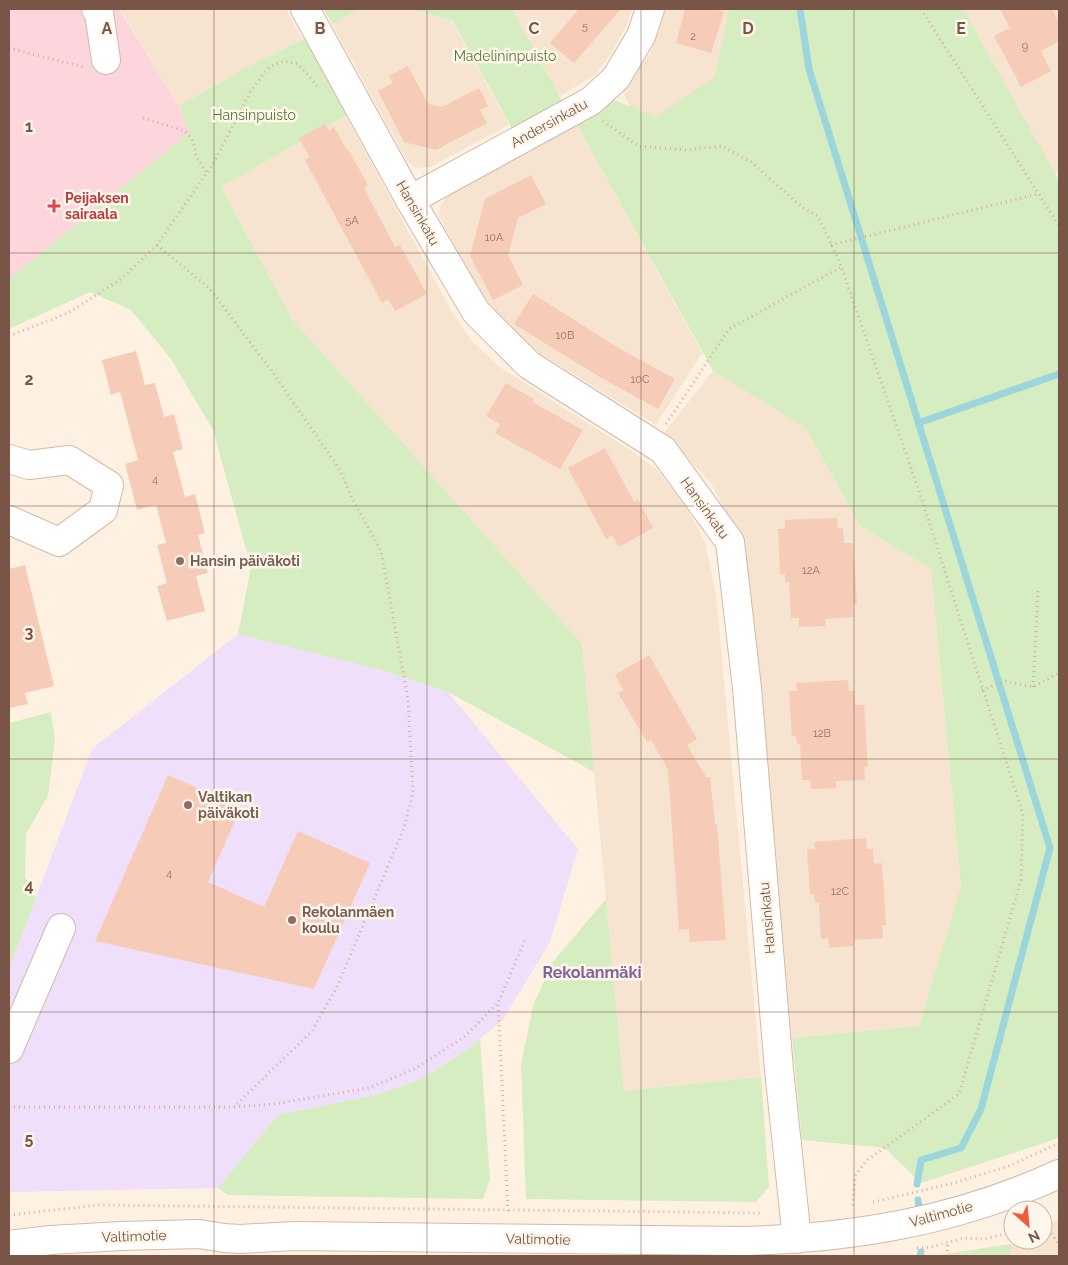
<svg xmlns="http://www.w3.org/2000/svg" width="1068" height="1265" font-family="Raleway,sans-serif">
	<rect width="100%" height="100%" fill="#fef1e2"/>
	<g fill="#f6e3d0">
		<polygon points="120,9 286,9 302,39 247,67 179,106"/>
		<polygon points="359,9 411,9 452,21 509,125 430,167 416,168 407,161 332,24"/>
		<polygon points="512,9 632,9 627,24 613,50 596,74 560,96"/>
		<polygon points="666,9 746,9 725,86 642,129 622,91 650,54"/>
		<polygon points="963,9 1059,9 1059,171 1054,174"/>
		<polygon points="346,116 452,312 471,340 498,366 633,452 658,471 674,491 692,517 705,543 716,595 761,1077 624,1091 582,644 292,319 221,187"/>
		<polygon points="577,125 702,353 656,425 531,348 483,300 439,217 440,206 449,194"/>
		<polygon points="713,371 806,428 860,526 931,569 961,886 919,1026 792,1038 748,587 729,518 711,483 664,433"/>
		<polygon points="1059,1217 1059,1256 1011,1256 1011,1244 1026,1240 1043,1240 1043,1231"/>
	</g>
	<polygon fill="#efdffa" points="238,634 378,669 448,692 578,849 550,942 503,1020 461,1054 417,1081 375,1095 278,1115 218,1188 9,1192 9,969 92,749"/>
	<polygon fill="#fdd5dc" points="9,9 119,9 179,106 190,132 9,279"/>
	<g fill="#d5edc0">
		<polygon points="324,9 359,9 332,24"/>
		<polygon points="411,9 512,9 563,102 512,129 453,21"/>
		<polygon points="729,9 963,9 1059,181 1059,1137 1050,1141 921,1183 885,1148 802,1140 792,1038 919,1026 961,886 931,569 860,526 806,428 713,371 577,125 612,99 656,117 715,77"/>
		<polygon points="309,36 349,114 221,187 292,319 582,644 594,772 448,692 378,669 238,634 251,567 213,430 171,359 131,310 90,292 9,329 9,279 190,132 179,106 247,67"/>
		<polygon points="51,712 55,740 48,796 26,834 25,877 36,898 9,969 9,723"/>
		<polygon points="606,899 624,1091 761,1077 769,1187 756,1202 526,1199 521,1065 533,1006 552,963"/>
		<polygon points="480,1039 490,1179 483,1199 228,1195 218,1188 278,1115 375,1095 417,1081 461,1054"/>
		<polygon points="1011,1244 1011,1256 931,1256"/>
	</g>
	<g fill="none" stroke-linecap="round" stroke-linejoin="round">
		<g stroke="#9bd6dc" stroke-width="7">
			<polyline points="800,9 809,69 1050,848 981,1109 961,1148 921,1160 917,1184"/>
			<polyline points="918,423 1059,374"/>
			<polyline points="918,1200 920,1212"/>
			<polyline points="920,1256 921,1252"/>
		</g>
	</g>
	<g fill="#f6ccb8">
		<polygon points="579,9 621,9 574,63 550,43"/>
		<polygon points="685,9 720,9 719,11 724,12 711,53 676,43"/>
		<polygon points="1000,9 1052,9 1059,22 1059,41 1041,51 1051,71 1021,87 994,36 1010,28"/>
		<polygon points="408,66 428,104 442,107 479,88 488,106 480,110 487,123 436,150 404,142 378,91 393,83 389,76"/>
		<polygon points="325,124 329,131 334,127 347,150 348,149 368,185 364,188 395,247 400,245 427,294 395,311 388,299 382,303 305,160 310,157 299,138"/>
		<polygon points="531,175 546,204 518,218 508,255 523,285 493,300 470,256 485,199"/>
		<polygon points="533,294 622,350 675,379 658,409 598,376 514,324"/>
		<polygon points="136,351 145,385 155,383 164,417 174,414 183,449 173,452 185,497 195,494 205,533 198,535 208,573 196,576 205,611 167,621 157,586 167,583 157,545 166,543 156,505 137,510 125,464 138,460 120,392 111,395 102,360"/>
		<polygon points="506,383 534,399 532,402 583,430 560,469 495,433 500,424 486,416"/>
		<polygon points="605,448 634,502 638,500 653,528 619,547 612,535 606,539 568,468"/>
		<polygon points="837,518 838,529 843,528 844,543 853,543 857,604 853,605 853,617 825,619 825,626 799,627 799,618 791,618 789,582 785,582 785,574 780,574 778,529 785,529 785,520"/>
		<polygon points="25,565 54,686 25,693 28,704 9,708 9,569"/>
		<polygon points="649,655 697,739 687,745 706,777 710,777 715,824 717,824 726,940 690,942 689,929 679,930 668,769 651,740 647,742 618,693 624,690 615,675"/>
		<polygon points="848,680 849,691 855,691 855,705 864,705 868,766 864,767 865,780 836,781 836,788 811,789 810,780 802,780 800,744 797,744 796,736 792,736 789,691 797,691 796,683"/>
		<polygon points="168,775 241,807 208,882 264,907 298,831 370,863 314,989 95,941"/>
		<polygon points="866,838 867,849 873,849 874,864 882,863 886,925 882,925 883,938 854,940 854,946 829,948 828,938 821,939 819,902 815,903 814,894 810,894 807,849 815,849 814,842"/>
	</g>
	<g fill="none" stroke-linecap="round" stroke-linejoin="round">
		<defs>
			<g id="minor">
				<polyline points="96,9 99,13 106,60"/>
				<polyline points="305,9 410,200 476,312 529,365 663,450 730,542 747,688 779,1070 797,1239"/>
				<polyline points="410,200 591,101 616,78 641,36 650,9"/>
				<polyline points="9,459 29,465 69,460 109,485 103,510 59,542 9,520"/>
				<polyline points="9,1049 61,928"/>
				<path d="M9,1245L51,1240L121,1236L199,1234L224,1238L240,1239L294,1236L743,1241C855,1238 956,1221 1059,1174"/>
			</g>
		</defs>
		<use href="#minor" stroke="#d2baaa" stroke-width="30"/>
		<g stroke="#dbaf9b" stroke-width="3" stroke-dasharray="1 4" stroke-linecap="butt">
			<polyline points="921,9 1059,226"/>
			<polyline points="9,48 83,67"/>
			<polyline points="143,118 185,131 193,141 196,156 207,173"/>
			<polyline points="603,121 638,146 686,150 722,146 751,162 803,208 818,216 840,263 921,497 1023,814 1021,880 959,1094 866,1161 855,1176 853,1206"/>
			<polyline points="157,245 209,288 273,373 340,470 352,498 381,551 408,699 413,793 404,828 337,987 312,1031 234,1107"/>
			<polyline points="831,245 1038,194"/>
			<polyline points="9,336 68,313 121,279 157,245 213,164 252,89 265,72 271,66 284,61 298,64 318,87"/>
			<polyline points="666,424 729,329 841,267"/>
			<polyline points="1033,687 1038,591"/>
			<polyline points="982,690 1005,681 1033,687 1059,673"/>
			<polyline points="9,1107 234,1107 274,1104 369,1088 414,1069 464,1037 498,1003"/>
			<polyline points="873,1202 954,1183 1009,1166 1059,1143"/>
			<polyline points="508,1211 498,1003 525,940"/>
			<polyline points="9,1215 99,1205 763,1213"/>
			<polyline points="1043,1221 1059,1245"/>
			<polyline points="917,1248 931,1247 964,1238 984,1239 1013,1232"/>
			<polyline points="947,1256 948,1242"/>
		</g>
		<use href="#minor" stroke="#fff" stroke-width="28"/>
	</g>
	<path fill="none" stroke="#785546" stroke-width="1" stroke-opacity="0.55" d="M214,9V1256M427,9V1256M641,9V1256M854,9V1256M9,253H1059M9,506H1059M9,759H1059M9,1012H1059"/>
	<path fill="#e0444e" stroke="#fff6ea" stroke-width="2" d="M51.5 198.5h5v5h5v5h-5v5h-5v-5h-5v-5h5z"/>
	<g fill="#8d6e63" stroke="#fff6ea" stroke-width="2">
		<circle cx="180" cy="561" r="5"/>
		<circle cx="188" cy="805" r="5"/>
		<circle cx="292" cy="920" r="5"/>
	</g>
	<g text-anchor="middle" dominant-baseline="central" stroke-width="5" stroke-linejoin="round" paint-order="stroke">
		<g font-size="11" fill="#987362">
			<text x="585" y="26">5</text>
			<text x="693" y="36">2</text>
			<text x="1025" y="46">9</text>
			<text x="352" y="220">5A</text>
			<text x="494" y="237">10A</text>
			<text x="565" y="335">10B</text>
			<text x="640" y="379">10C</text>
			<text x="155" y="479">4</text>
			<text x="811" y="570">12A</text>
			<text x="822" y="733">12B</text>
			<text x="169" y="873">4</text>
			<text x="840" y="891">12C</text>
		</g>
		<g font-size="14" fill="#52793b" stroke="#fff6ea">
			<text x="505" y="56">Madelininpuisto</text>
			<text x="254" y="115">Hansinpuisto</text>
		</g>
		<g font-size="14" fill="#785546" stroke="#fff6ea">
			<text transform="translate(549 123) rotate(-29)">Andersinkatu</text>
			<text transform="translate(418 213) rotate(60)">Hansinkatu</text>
			<text transform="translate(705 508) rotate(54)">Hansinkatu</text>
			<text transform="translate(767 918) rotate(-95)">Hansinkatu</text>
			<text transform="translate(941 1214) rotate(-15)">Valtimotie</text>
			<text transform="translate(134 1236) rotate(-2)">Valtimotie</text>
			<text transform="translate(538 1239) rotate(1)">Valtimotie</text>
		</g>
		<g font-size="14" font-weight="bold" fill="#be3a42" stroke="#fff6ea" text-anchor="start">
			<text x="65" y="198">Peijaksen<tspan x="65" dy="16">sairaala</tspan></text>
		</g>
		<g font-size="14" font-weight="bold" fill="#785e54" stroke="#fff6ea" text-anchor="start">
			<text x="190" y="561">Hansin päiväkoti</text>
			<text x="198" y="797">Valtikan<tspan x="198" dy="16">päiväkoti</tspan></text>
			<text x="302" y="912">Rekolanmäen<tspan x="302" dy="16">koulu</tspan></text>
		</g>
		<g font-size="16" font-weight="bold" fill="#84619c" stroke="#fff6ea">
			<text x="592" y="972">Rekolanmäki</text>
		</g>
	</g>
	<g font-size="16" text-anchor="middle" font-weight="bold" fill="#785546" stroke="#fff6ea" stroke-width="5" stroke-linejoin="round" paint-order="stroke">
		<text x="107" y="34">A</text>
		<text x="320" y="34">B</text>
		<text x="534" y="34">C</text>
		<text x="748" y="34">D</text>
		<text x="961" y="34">E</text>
		<text x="29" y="132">1</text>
		<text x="29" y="385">2</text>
		<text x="29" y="638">3</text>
		<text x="29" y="891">4</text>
		<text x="29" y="1144">5</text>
	</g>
	<rect width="1068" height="1265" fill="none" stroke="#785546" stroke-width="20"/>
	<g transform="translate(1028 1225) rotate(153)"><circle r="24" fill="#fff6ea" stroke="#c9b6a8"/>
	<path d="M0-4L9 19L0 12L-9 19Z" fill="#f25a3e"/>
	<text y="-8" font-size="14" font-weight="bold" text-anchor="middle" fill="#785546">N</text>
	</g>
</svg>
